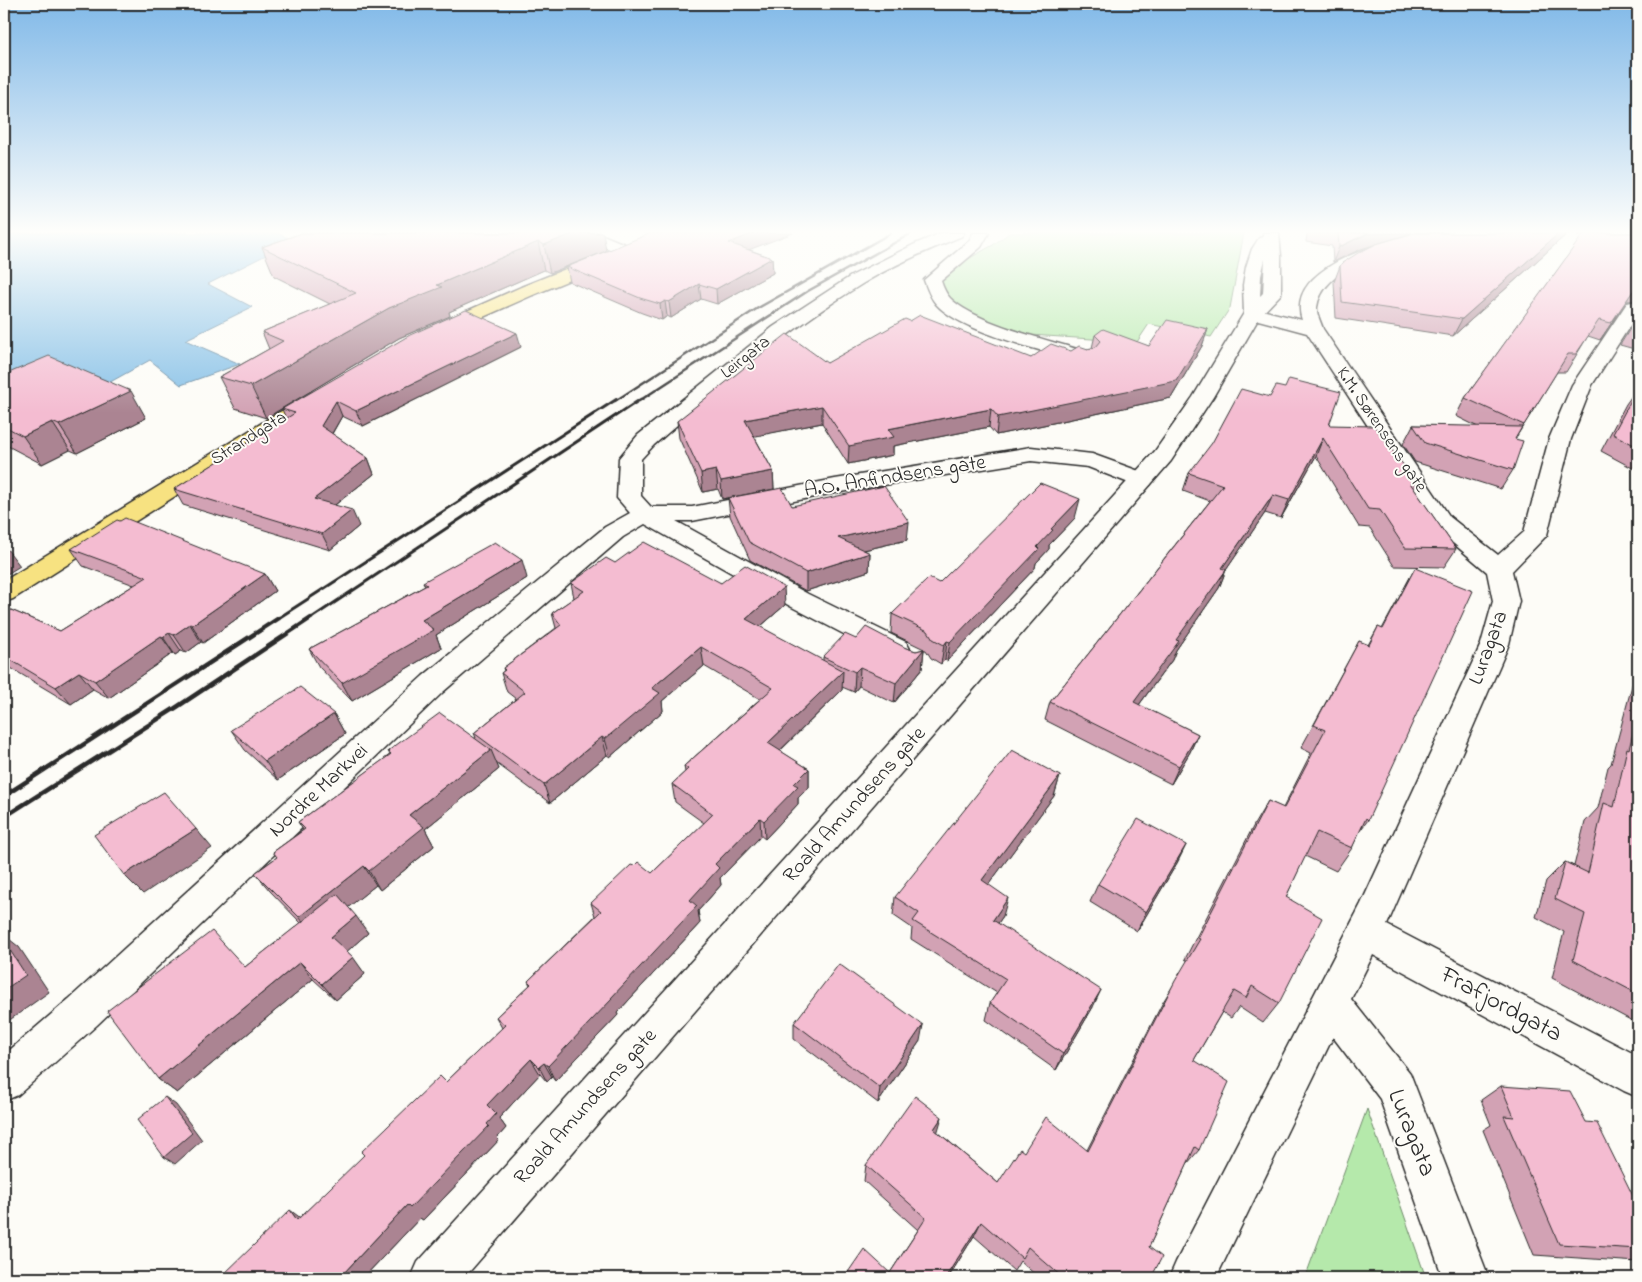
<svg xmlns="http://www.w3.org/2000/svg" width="1642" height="1282" font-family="'Indie Flower',sans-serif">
	<rect width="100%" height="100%" fill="#fdfcf7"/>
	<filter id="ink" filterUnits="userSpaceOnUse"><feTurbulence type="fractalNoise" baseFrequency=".02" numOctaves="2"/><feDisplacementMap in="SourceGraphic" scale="10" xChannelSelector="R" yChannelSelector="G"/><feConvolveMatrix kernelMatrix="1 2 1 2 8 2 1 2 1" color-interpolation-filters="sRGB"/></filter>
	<g filter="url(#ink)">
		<g fill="#b5e9ab" stroke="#708a6b">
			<polygon points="1009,233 1244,233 1230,308 1211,337 1149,324 1137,342 1031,335 997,324 958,307 944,292 940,275 993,245"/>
			<polygon points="1367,1109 1426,1278 1305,1278"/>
		</g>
		<polygon fill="#88c1e7" stroke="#63859c" points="4,233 278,233 294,241 208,284 252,307 185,340 240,364 181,385 150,360 103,386 52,365 4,375"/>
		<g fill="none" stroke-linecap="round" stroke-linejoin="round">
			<defs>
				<g id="minor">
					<polygon points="575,233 598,233 632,247 634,250 632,253 620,253 577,236"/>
					<path d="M941,233H964L962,236C928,250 893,265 862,284C787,330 720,387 654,445L641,459V496L651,507H692L835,479L1031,447L1092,454L1150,475L1153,480L1150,485L1142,487L1134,485L1088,467L1031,461L835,493L692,521H676L808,594L906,642L910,649L906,656L896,659L886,656L790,606L645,524L623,537L443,692L97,1025L18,1095L4,1101V1055L69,999L423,676L605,527L630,513L617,498L619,458L638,435L773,327L851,276L913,245Z"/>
					<path d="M973,233H989L981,247L941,281C943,287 946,294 950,298C976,324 1053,341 1090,353L1093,357L1090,361L1083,363L1076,361C1040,349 961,332 936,304C930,297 927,288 924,280L969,241Z"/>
					<path d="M1419,233H1446L1444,236C1407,246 1324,261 1317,307C1316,314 1321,322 1323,329L1450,517L1498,555L1524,532L1549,439L1572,385L1627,303L1638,301V313L1592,385L1571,439L1547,535L1512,571L1519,601L1509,644L1387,925L1638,1056V1097L1624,1091L1373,955L1351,999L1410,1073L1489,1278H1443L1380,1099L1333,1037L1216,1278H1169L1176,1262L1361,904L1481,644L1493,601L1487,572L1434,527L1307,333L1247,317L1244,313L1247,309L1253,308L1302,320C1284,266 1384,243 1419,233Z"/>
				</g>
				<path id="tertiary" d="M1263,233H1279L1281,256V294L1260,316L1213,397L1171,461L464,1278H411L418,1262L1155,451L1193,397L1244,313L1243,285L1246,267L1252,249L1259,238L1263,237ZM1265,259L1263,293L1260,296L1261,276Z"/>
				<g id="primary">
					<polygon points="655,233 678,233 676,236 533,295 447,333 441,335 435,333 432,329 435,325 521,287"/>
					<polygon points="318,391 325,393 328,397 325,401 13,599 4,602 4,581 311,393"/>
				</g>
			</defs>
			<use href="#minor" stroke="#2b2b2b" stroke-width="3"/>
			<use href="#tertiary" stroke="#2b2b2b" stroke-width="3"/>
			<use href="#primary" stroke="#2b2b2b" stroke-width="3"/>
			<use href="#minor" fill="#fdfcf7" fill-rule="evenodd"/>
			<use href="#tertiary" fill="#fdfcf7" fill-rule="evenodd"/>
			<use href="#primary" fill="#f7e281" fill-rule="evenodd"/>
			<g stroke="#2b2b2b" stroke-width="2.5">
				<polyline points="615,401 758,308 891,233"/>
				<polyline points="639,401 808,291 912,233"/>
			</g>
			<g stroke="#2b2b2b" stroke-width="3">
				<polyline points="277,619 617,399"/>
				<polyline points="310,619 641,399"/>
			</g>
			<g stroke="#2b2b2b" stroke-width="4.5">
				<polyline points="4,796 279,618"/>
				<polyline points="4,817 177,707 311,618"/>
			</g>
		</g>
		<g fill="#d2a2b4" stroke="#2b2b2b">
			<polygon points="302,233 603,233 606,251 550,273 544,270 449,312 450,316 399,338 266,418 235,408 219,377 269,349 262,332 330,304 274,276 262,247"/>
			<polygon points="1307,233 1412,233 1380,243 1568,233 1453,336 1336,318 1334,282 1340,266 1376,244 1361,249 1333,262 1332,246 1306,242"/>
			<polygon points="1576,233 1638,233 1638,300 1627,301 1600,340 1588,336 1566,372 1557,372 1515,439 1513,470 1501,489 1415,462 1403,444 1413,425 1478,427 1456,416 1465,398 1581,238"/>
			<polygon points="750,250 772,258 773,273 717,304 701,299 671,318 667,316 662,320 642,313 570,282 567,267"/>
			<polygon points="1638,316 1638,350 1620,345"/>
			<polygon points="1208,329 1202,346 1171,398 996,435 989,427 893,446 893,455 848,464 822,423 754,436 773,471 774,489 792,506 907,540 864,550 870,553 869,571 806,591 750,560 730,516 728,498 722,499 718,489 703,492 679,438 677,421 827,363 1031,358 1092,348 1095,335 1149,346"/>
			<polygon points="521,347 363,426 342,416 332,434 368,458 374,474 335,505 359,526 330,550 183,505 174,489 286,419 282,409"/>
			<polygon points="4,375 146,418 77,453 70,450 42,464 4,444"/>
			<polygon points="1638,387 1638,471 1601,451 1626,404"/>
			<polygon points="1329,425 1417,483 1414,489 1456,549 1444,567 1394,566 1370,528 1359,527 1316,456 1281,518 1265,513 1226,570 1219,588 1176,650 1172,660 1139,705 1198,734 1190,752 1171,784 1045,720 1050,702 1210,501 1183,491 1189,473"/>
			<polygon points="1075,518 1049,545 1049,549 1036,563 1035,568 947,661 945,660 941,664 931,658 926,650 924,650 922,669 894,703 859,686 854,692 842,687 842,690 780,751 809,769 809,787 798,798 798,804 765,839 761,836 720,878 721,885 698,911 700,923 617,1013 618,1015 555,1081 552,1077 547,1082 540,1074 499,1118 506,1128 497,1138 499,1140 423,1220 420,1218 363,1278 220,1278 300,1217 446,1082 502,1028 496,1017 530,985 528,981 595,916 591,903 652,873 704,823 675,802 672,784 685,772 684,766 760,699 704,666 662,701 663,711 610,757 607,755 550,803 496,763 499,769 425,829 434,846 380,890 376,885 348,907 368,933 347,951 365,974 336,1000 313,979 177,1093 158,1079 245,967 301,923 270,891 255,873 277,857 273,852 303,830 298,822 390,755 388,751 476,738 474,733 516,699 507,692 501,673 504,671 503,668 556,628 552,613 574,598 571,583 615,563 721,583 785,605 760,627 823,661 823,657 856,639 906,648 916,651 924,649 891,633 892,614 939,583"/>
			<polygon points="71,549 265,574 275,591 203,643 201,642 186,653 181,651 175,655 173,653 109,698 93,689 71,704 4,664 4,607 60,631 134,585 83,566"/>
			<polygon points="1415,568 1368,820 1359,832 1352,848 1336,871 1305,856 1286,897 1279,1003 1263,1023 1239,1007 1231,1018 1222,1012 1194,1060 1199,1150 1187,1164 1149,1247 1151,1278 1039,1278 1020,1261 1014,1271 974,1236 948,1278 844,1278 890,1273 918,1230 864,1181 866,1165 938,1132 998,1183 1024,1152 1087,1150 1163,1002 1188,961 1185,959 1255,823 1268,801 1283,808 1311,753 1301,748 1346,665 1359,641 1368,645 1378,627 1382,629 1402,592"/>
			<polygon points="527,578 436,635 441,648 352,701 319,667 309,649 425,586 423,582"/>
			<polygon points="1638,663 1638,1024 1552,978 1564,932 1536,917 1546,881 1565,862 1574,866 1585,822 1598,808 1608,767 1611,764"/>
			<polygon points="334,714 345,734 278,780 245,750 231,730"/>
			<polygon points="1060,776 1054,796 988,885 1003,916 998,923 1093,1007 1056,1070 986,1020 990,1003 997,993 911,939 912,928 893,915 895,897"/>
			<polygon points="1186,845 1177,863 1137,931 1090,902 1098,884"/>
			<polygon points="794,1023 920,1041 878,1103 794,1039"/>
			<polygon points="1501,1086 1586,1122 1638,1206 1638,1262 1534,1255 1483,1130 1491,1125 1481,1100"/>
		</g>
		<g fill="#ab8492" stroke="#2b2b2b">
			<polygon points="575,233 603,233 606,251 550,273 544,245"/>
			<polygon points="754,233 793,233 730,257 729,243"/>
			<polygon points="1412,233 1361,249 1333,262 1339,247 1367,234"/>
			<polygon points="1559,233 1568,233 1453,336 1462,319"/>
			<polygon points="538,242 544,270 449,312 450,316 399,338 266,418 251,386 389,308 437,285"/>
			<polygon points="772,258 773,273 717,304 716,289"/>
			<polygon points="699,284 701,299 671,318 669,302"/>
			<polygon points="1637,285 1638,285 1638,300 1627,301 1600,340"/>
			<polygon points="665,301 667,316 662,320 660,304"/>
			<polygon points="1208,329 1202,346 1171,398 996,435 998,417"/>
			<polygon points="517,333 521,347 363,426 356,411"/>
			<polygon points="131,391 146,418 77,453 59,425"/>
			<polygon points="336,401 342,416 327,442 321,426"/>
			<polygon points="822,406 822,423 746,438 745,420"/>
			<polygon points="991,409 989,427 893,446 893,455 848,464 849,446 888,429"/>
			<polygon points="52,422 70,450 42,464 23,436"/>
			<polygon points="1323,438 1316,456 1281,518 1289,500"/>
			<polygon points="368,458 374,474 322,515 314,499"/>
			<polygon points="716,470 718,489 703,492 701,473"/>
			<polygon points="773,471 774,489 722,499 721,481"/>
			<polygon points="1273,495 1265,513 1220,579 1226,570 1219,588 1176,650 1172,660 1127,721 1134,702 1222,568"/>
			<polygon points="1080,499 1075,518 1049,545 1049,549 1036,563 1035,568 947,661 950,642 1051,529"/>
			<polygon points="352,510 359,526 330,550 322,534"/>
			<polygon points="909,522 907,540 838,556 838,538"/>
			<polygon points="4,545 20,566 4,576"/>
			<polygon points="870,553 869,571 806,591 806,573"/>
			<polygon points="522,560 527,578 436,635 441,648 352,701 342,683 422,620"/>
			<polygon points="265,574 275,591 203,643 192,625"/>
			<polygon points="784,587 785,605 747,638 746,619"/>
			<polygon points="190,624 201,642 186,653 174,635"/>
			<polygon points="169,633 181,651 175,655 163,637"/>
			<polygon points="161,636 173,653 109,698 95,681"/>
			<polygon points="947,641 945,660 941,664 944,645"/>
			<polygon points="701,647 704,666 662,701 663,711 610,757 605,739 652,688"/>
			<polygon points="924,649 922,669 894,703 896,683"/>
			<polygon points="860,667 859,686 854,692 855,672"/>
			<polygon points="843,671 842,690 769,761 768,743"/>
			<polygon points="79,672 93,689 71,704 56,687"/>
			<polygon points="334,714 345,734 278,780 265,761"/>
			<polygon points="1198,734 1190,752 1171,784 1179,766"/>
			<polygon points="602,737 607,755 550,803 544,785"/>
			<polygon points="491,750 499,769 425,829 434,846 380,890 369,871 409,815"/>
			<polygon points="809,769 809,787 798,798 798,804 765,839 764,821 794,784"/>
			<polygon points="1060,776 1054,796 978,899 982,880"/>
			<polygon points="760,818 761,836 720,878 721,885 698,911 700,923 617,1013 618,1015 555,1081 548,1066 611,998 690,900 715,864"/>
			<polygon points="196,829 212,848 143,894 124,875"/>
			<polygon points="1186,845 1177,863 1137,931 1146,912"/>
			<polygon points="364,866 376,885 314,935 299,917"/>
			<polygon points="1008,898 1003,916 988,938 993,920"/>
			<polygon points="356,916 368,933 344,954 331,937"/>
			<polygon points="4,935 19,947 49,992 4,1024"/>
			<polygon points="353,957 365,974 336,1000 322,984"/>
			<polygon points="300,962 313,979 177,1093 158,1079"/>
			<polygon points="1101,990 1093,1007 1056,1070 1063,1054"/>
			<polygon points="923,1025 920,1041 878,1103 880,1088"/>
			<polygon points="531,1059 540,1074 499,1118 506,1128 497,1138 499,1140 423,1220 420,1218 363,1278 343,1278 342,1275 407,1205 487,1124 487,1105"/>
			<polygon points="544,1063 552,1077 547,1082 539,1067"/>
			<polygon points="165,1097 176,1105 202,1140 175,1164 164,1157"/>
			<polygon points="942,1117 937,1134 934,1129"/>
			<polygon points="290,1210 306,1222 297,1220"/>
			<polygon points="981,1222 974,1236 948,1278 945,1278"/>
		</g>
		<g fill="#f4bcd1" stroke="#2b2b2b">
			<polygon points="302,233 575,233 544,245 538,242 437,285 442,287 389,308 251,386 219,377 283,341 262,332 356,293 262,247"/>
			<polygon points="651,233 754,233 729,243 772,258 716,289 699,284 669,302 665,301 660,304 640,298 567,267"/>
			<polygon points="1338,233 1368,233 1339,247"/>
			<polygon points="1414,233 1559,233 1462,319 1342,302 1340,266 1342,263 1358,253 1376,244"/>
			<polygon points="1584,233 1638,233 1638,285 1637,285 1611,323 1599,320 1576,354 1568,354 1524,425 1465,398"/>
			<polygon points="466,310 517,333 356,411 336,401 321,426 368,458 314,499 352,510 322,534 174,489 295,413 282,409 410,335"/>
			<polygon points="920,315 1031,358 1051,344 1071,351 1079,346 1088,349 1096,347 1101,341 1095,335 1103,329 1149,346 1167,320 1208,329 1176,381 998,417 991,409 888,429 894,437 849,446 822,406 745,420 773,471 721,481 716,470 701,473 677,421 787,334 827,363 905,319 910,321"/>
			<polygon points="1638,316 1638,330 1631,328"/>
			<polygon points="49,356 131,391 59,425 52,422 23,436 4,426 4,375"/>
			<polygon points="1289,379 1341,392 1329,425 1374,426 1417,483 1410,483 1456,549 1405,548 1380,510 1368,509 1323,438 1289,500 1273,495 1222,568 1226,570 1176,640 1179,641 1134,702 1198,734 1179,766 1050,702 1223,485 1189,473 1212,443 1241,389 1270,397 1276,386 1285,388"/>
			<polygon points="1638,387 1638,447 1613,434"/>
			<polygon points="1413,425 1522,427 1515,439 1523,441 1513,470 1425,443"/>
			<polygon points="1040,483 1080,499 1051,529 1053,530 1037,547 1039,549 950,642 947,641 944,645 933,639 928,631 892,614 929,578 939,583"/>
			<polygon points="884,486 909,522 838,538 870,553 806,573 749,542 728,498 782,488 792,506"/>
			<polygon points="125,518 265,574 192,625 190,624 174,635 169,633 163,637 161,636 95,681 79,672 56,687 4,656 4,607 60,631 147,577 71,549 117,520 120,521"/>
			<polygon points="495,542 522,560 422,620 434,630 342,683 309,649 427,585 423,582"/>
			<polygon points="644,542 721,583 745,565 784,587 746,619 843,671 768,743 809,769 794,784 798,786 764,821 760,818 715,864 719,868 690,900 697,906 611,998 612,999 548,1066 544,1063 539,1067 531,1059 487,1105 496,1114 487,1124 489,1126 410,1208 407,1205 342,1275 344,1277 343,1278 220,1278 290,1210 297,1220 364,1155 361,1152 440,1076 446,1082 505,1025 496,1017 531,984 528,981 601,911 591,903 631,865 634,866 638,862 652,873 713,814 672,784 688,769 684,766 773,688 701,647 652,688 660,693 605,739 602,737 544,785 474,733 525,692 501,673 505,670 503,668 561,625 552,613 584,591 571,583 606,558 615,563"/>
			<polygon points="1415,568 1473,591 1368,820 1366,818 1352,848 1317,832 1286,897 1322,918 1279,1003 1252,986 1246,998 1234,991 1194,1060 1229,1082 1199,1150 1195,1147 1149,1247 1162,1257 1151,1278 1063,1278 1028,1247 1022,1258 981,1222 945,1278 844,1278 864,1249 890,1273 926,1218 866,1165 915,1096 942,1117 934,1129 998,1183 1020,1149 1024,1152 1046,1117 1088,1151 1175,981 1200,939 1198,938 1268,801 1284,808 1325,730 1314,725 1359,641 1369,645 1378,627 1383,629"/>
			<polygon points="866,627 906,648 916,651 924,649 896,683 860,667 855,672 823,657 845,634 856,639"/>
			<polygon points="300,687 334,714 265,761 231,730"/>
			<polygon points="440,713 491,750 409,815 424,827 369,871 364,866 299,917 255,873 277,857 273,852 305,829 298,822 391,754 388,751"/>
			<polygon points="1638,713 1638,994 1573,960 1585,914 1555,899 1565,862 1588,873 1604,803 1614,807 1627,748 1629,749"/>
			<polygon points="1012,750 1060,776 982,880 1008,898 993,920 1101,990 1063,1054 990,1003 1006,979 913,921 919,913 895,897"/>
			<polygon points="164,792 196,829 124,875 94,835"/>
			<polygon points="1138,819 1186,845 1146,912 1098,884"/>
			<polygon points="337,894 356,916 331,937 353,957 322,984 300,962 158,1079 107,1011 212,931 245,967"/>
			<polygon points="4,941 26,975 4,990"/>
			<polygon points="839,964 923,1025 880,1088 794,1023"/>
			<polygon points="1501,1086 1570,1091 1586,1122 1597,1123 1638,1206 1638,1249 1559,1244 1504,1116 1514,1117"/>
			<polygon points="165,1097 192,1133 164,1157 137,1120"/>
		</g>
	</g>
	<linearGradient id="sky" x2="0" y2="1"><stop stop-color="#81b9e8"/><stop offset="0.56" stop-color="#fefefb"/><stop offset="1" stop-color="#fefefb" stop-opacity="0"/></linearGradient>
	<rect width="1642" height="413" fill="url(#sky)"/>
	<g text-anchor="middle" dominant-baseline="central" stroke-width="4" stroke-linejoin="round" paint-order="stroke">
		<g font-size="18" fill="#2b2b2b" stroke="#fdfcf7">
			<text transform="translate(746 358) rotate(-39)">Leirgata</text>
			<text transform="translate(1381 430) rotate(56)">K.M. Sørensens gate</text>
			<text transform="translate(249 439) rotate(-32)">Strandgata</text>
		</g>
		<g font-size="21" fill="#2b2b2b" stroke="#fdfcf7">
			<text transform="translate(895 477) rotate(-9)">A.O. Anfindsens gate</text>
			<text transform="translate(1489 648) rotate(-70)">Luragata</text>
			<text transform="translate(319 791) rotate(-43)">Nordre Markvei</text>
			<text transform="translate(855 805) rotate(-48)">Roald Amundsens gate</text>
			<text transform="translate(586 1107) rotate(-48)">Roald Amundsens gate</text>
		</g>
		<g font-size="25" fill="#2b2b2b" stroke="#fdfcf7">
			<text transform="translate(1501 1005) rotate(28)">Frafjordgata</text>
			<text transform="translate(1411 1133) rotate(68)">Luragata</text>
		</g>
	</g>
	<rect width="1642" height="1282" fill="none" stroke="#fdfcf7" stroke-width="20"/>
	<rect x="10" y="10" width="1622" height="1262" fill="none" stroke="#2b2b2b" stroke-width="2" filter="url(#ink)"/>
</svg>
